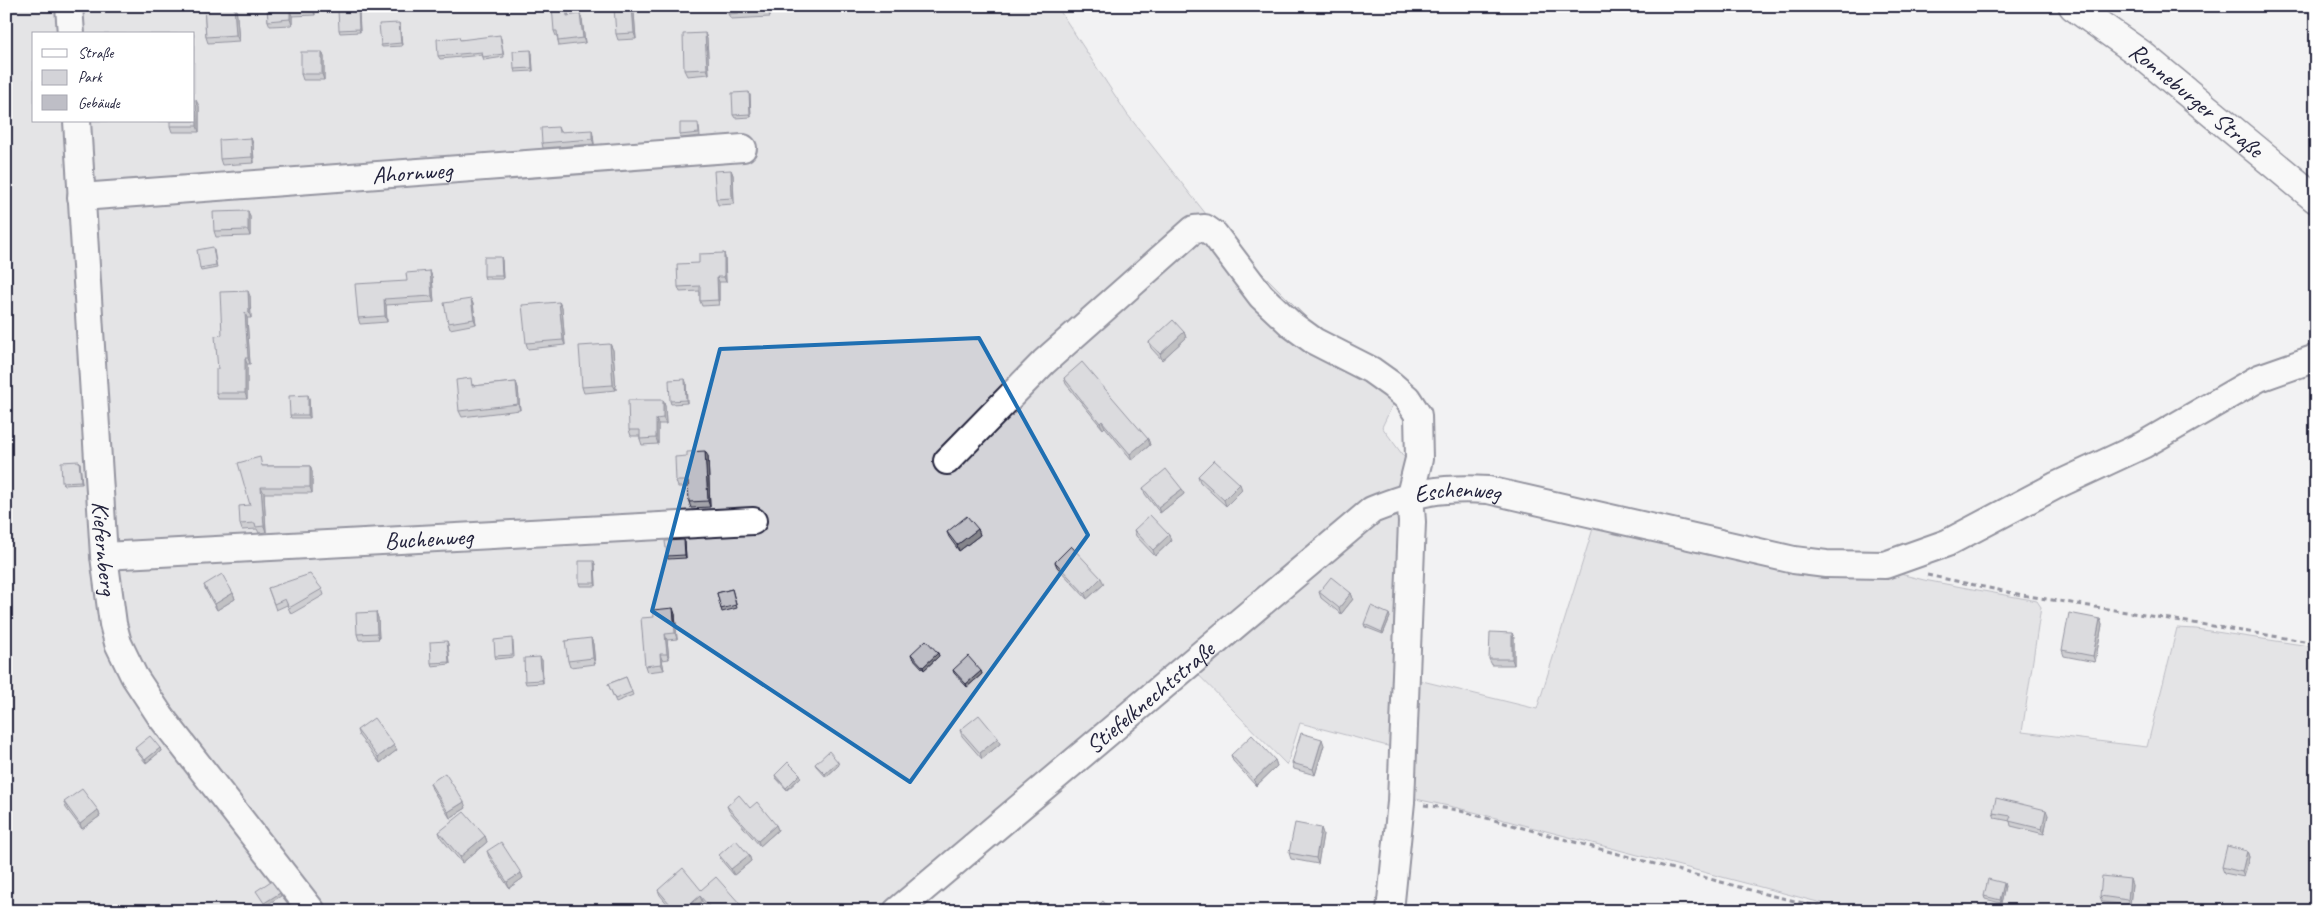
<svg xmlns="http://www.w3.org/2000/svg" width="2322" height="917" font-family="Caveat,sans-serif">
	<rect width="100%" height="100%" fill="#f2f2f3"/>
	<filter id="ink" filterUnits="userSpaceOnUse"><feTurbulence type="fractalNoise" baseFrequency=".02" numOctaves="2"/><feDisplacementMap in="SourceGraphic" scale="10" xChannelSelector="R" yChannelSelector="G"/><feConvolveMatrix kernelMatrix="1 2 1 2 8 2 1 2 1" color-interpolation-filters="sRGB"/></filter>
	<g filter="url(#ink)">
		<g fill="#d3d3d8" stroke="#7a7a8a" fill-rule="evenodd">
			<path d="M6,6H1059L1058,8L1127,114L1217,228L1315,326L1405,379L1382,427L1410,465L1399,749L1300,723L1287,765L1180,656L881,911H6ZM34,34H194V121H34Z"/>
			<polygon points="1595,522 1884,570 1924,580 2037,601 2041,607 2022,732 2147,747 2177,628 2196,629 2316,647 2316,911 1852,911 1458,808 1411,798 1414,679 1537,709"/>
		</g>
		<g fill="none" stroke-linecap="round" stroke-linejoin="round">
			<defs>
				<g id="minor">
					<polyline points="69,6 71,34"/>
					<path id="s1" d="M77,121L104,556L113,624L118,643L134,676L161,717L312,911"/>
					<path id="s2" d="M81,197L743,148"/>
					<polyline points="947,461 1044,362 1194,229 1205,228 1215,235 1261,296 1292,325 1314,341 1371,370 1392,385 1407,398 1418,415 1419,459 1410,495 1412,522 1401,802 1390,911"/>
					<path id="s3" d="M104,556L753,521"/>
					<path id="s4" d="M897,911L1372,510C1417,492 1440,487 1488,490L1794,560L1826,564L1885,565L1947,543L2057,485L2143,445L2259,378L2316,358"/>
				</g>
				<g id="major">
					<path id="s5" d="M2073,6L2142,55L2316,199"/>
				</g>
			</defs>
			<use href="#minor" stroke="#22223b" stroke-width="30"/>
			<use href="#major" stroke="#22223b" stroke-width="31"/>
			<g stroke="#22223b" stroke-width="3" stroke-dasharray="5 4" stroke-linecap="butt">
				<polyline points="1927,575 2022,595 2316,643"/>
				<polyline points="1424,805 1457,810 1765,894 1837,911"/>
			</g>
			<use href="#minor" stroke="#fff" stroke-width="26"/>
			<use href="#major" stroke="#fff" stroke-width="28"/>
		</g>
		<g fill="#a3a3aa" stroke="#22223b">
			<polygon points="204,6 236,6 239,41 208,43 206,37"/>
			<polygon points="267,6 314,6 315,15 292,16 292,25 270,26 268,21"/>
			<polygon points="568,6 568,15 582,19 585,43 559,46 557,36 556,36 554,31"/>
			<polygon points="769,6 770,17 731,19 728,14"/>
			<polygon points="632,7 634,13 636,39 618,40 616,34"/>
			<polygon points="358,9 359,12 360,32 340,33 339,30"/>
			<polygon points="400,26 402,46 382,47 381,45"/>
			<polygon points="705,33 707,39 709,74 687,76 684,70"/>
			<polygon points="501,38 504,57 484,60 482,55 440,59 438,56 460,40"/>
			<polygon points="322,52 324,57 324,80 303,80 301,74"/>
			<polygon points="532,53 533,71 515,72 514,69"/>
			<polygon points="750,95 751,117 735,118 733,115"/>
			<polygon points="199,106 199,132 172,132 170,126"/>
			<polygon points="699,126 700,136 681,138 680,135"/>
			<polygon points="558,127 560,132 593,135 594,144 543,148 542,143"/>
			<polygon points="251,138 253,144 254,163 222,165 220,159"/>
			<polygon points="731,170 733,175 734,204 718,205 716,199"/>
			<polygon points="248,211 250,217 250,236 216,237 214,231"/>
			<polygon points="214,250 217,268 201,271 200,268"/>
			<polygon points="724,253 725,258 726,282 719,282 719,305 702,306 700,301 700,291 680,292 678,287 699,263"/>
			<polygon points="502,260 503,279 485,279 484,276"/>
			<polygon points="430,271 432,277 434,302 386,305 387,322 360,324 358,318 407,281"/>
			<polygon points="250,296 251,318 247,318 250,364 247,364 247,399 218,399 216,393 222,335"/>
			<polygon points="471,299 473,304 476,324 450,329 448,323"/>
			<polygon points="559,302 562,308 565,345 528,349 526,343"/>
			<polygon points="1184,332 1186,338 1162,360 1151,348 1149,342"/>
			<polygon points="610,344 613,350 616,390 584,393 582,387"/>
			<polygon points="1064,378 1148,439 1150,445 1132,460 1105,427 1103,429 1066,384"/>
			<polygon points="516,382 518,388 520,410 462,417 459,411 473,384 473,386"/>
			<polygon points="686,382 687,403 671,404 670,401"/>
			<polygon points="309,398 310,418 291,418 290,415"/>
			<polygon points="663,400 665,406 666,424 658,424 658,444 642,445 640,439 640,436 631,436 629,430"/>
			<polygon points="708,456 710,507 691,508 689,502 689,487 678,487 676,481"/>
			<polygon points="80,463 82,484 63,485 62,482"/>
			<polygon points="262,466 310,466 312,472 312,493 264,493 266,532 259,533 257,529 242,530 240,524 250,505"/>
			<polygon points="1198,476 1242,490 1226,506 1200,482"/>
			<polygon points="1143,488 1182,489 1184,494 1160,513 1145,494"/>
			<polygon points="978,529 980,535 959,551 949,537 947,532"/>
			<polygon points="1134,530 1171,541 1155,556 1136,536"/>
			<polygon points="685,542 686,558 668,559 667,556"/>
			<polygon points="1055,562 1104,584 1087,599 1057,567"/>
			<polygon points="595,564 596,586 580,586 579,583"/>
			<polygon points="204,585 233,593 235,599 217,610 206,591"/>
			<polygon points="268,588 322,589 324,595 291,614 287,605 276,610"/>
			<polygon points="732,589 737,608 722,612 717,593"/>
			<polygon points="1319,592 1351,593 1353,599 1341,614 1321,598"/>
			<polygon points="376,612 378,618 379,639 359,640 357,634"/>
			<polygon points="675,614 677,639 667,640 669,659 662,660 664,670 647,672 645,666 654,617"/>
			<polygon points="1390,617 1383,634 1365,627 1364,624"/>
			<polygon points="2100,619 2102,625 2095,662 2064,656 2062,650"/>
			<polygon points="1512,633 1514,638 1514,665 1492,665 1489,659"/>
			<polygon points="591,638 593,644 595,664 570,667 568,661"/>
			<polygon points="447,641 448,644 450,664 432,666 431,663"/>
			<polygon points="513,641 514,657 496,659 495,656"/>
			<polygon points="938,653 939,656 924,670 912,657 911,654"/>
			<polygon points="542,660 543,683 526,684 525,681"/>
			<polygon points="953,670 981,671 982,674 967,687 954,673"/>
			<polygon points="626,677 633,695 616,702 608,684"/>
			<polygon points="357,730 397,750 380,763 359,736"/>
			<polygon points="960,730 998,738 1000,744 982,759 962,736"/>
			<polygon points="1324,745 1315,775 1294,769 1292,763"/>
			<polygon points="135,748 160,748 161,751 146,763 136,751"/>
			<polygon points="1231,755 1275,760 1277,766 1256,786 1233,761"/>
			<polygon points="815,764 839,765 826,777 816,766"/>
			<polygon points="775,775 801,777 787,790 776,778"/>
			<polygon points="430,783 466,808 450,818 432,789"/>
			<polygon points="64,802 98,810 100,816 82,829 66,808"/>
			<polygon points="727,806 776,825 778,830 760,846 729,811"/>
			<polygon points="1993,813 2048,815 2044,834 2011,826 2010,821 1995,818"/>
			<polygon points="1321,828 1323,834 1318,864 1291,859 1289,853"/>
			<polygon points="439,832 485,836 487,842 462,863 441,838"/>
			<polygon points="487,851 521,873 523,878 509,888 489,857"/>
			<polygon points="2247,851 2249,857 2244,877 2224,873 2222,867"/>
			<polygon points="719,855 749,855 751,861 734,875 721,860"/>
			<polygon points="2132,885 2130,905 2102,902 2100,896"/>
			<polygon points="2005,886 2001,903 1985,899 1984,896"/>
			<polygon points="658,890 701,890 743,911 710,911 702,901 690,911 673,911 660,895"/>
		</g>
		<g fill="#85858b" stroke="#22223b">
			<polygon points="234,6 236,6 239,41 236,35"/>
			<polygon points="312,6 314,6 315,15 313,10"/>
			<polygon points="566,6 568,6 569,20 567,16"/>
			<polygon points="767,6 769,6 770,17 768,11"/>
			<polygon points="632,7 634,13 636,39 634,33"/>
			<polygon points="358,9 359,12 360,32 359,29"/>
			<polygon points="290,10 292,16 292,25 290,19"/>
			<polygon points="580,14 582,19 585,43 583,38"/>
			<polygon points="399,23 400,26 402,46 401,43"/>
			<polygon points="705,33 707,39 709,74 707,69"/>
			<polygon points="531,50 532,53 533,71 532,68"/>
			<polygon points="322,52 324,57 324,80 322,74"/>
			<polygon points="749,92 750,95 751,117 750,114"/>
			<polygon points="196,100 199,106 199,132 197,126"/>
			<polygon points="592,130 593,135 594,144 592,139"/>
			<polygon points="251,138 253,144 254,163 252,157"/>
			<polygon points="731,170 733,175 734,204 732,198"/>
			<polygon points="248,211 250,217 250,236 248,230"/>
			<polygon points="724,253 725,258 726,282 724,277"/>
			<polygon points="501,257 502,260 503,279 502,276"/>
			<polygon points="430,271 432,277 434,302 432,296"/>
			<polygon points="717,277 719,282 719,305 718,300"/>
			<polygon points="248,291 250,296 251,318 249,312"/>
			<polygon points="384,299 386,305 387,322 385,316"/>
			<polygon points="471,299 473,304 476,324 474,319"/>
			<polygon points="559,302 562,308 565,345 563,340"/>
			<polygon points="245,313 247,318 250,364 248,358"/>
			<polygon points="1184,332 1186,338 1162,360 1160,354"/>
			<polygon points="610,344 613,350 616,390 613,385"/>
			<polygon points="245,358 247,364 247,399 245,393"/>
			<polygon points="685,379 686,382 687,403 686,400"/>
			<polygon points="516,382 518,388 520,410 518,404"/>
			<polygon points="308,395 309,398 310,418 308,415"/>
			<polygon points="663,400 665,406 666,424 663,418"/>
			<polygon points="656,419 658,424 658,444 656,438"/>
			<polygon points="1102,421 1105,427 1103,429 1100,423"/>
			<polygon points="1148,439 1150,445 1132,460 1130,454"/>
			<polygon points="705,451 708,456 710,507 708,501"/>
			<polygon points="79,461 80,463 82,484 81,481"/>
			<polygon points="310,466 312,472 312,493 310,487"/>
			<polygon points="1240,484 1242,490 1226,506 1224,500"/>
			<polygon points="261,487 264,493 266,532 264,526"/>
			<polygon points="1182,489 1184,494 1160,513 1158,507"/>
			<polygon points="978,529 980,535 959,551 957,545"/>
			<polygon points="1169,535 1171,541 1155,556 1153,550"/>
			<polygon points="684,540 685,542 686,558 685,555"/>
			<polygon points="594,561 595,564 596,586 595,583"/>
			<polygon points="1101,578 1104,584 1087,599 1085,594"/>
			<polygon points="233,593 235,599 217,610 215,604"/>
			<polygon points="1351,593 1353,599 1341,614 1339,608"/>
			<polygon points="673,608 675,614 677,639 675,633"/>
			<polygon points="376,612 378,618 379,639 377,633"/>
			<polygon points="1389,614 1390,617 1383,634 1382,632"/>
			<polygon points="2100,619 2102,625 2095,662 2093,656"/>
			<polygon points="1512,633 1514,638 1514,665 1512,659"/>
			<polygon points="665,634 667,640 669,659 667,654"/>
			<polygon points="591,638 593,644 595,664 593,658"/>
			<polygon points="447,641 448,644 450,664 449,662"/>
			<polygon points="938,653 939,656 924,670 923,667"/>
			<polygon points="660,654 662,660 664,670 661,664"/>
			<polygon points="540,657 542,660 543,683 542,680"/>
			<polygon points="981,671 982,674 967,687 966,684"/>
			<polygon points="998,738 1000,744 982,759 980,753"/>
			<polygon points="1322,739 1324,745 1315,775 1313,769"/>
			<polygon points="394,745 397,750 380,763 378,757"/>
			<polygon points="160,748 161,751 146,763 145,760"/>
			<polygon points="1275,760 1277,766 1256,786 1254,780"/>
			<polygon points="838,762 839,765 826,777 825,774"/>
			<polygon points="800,774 801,777 787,790 786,788"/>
			<polygon points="464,802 466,808 450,818 448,812"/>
			<polygon points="98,810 100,816 82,829 80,824"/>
			<polygon points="2046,810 2048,815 2044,834 2042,829"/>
			<polygon points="776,825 778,830 760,846 758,841"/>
			<polygon points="1321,828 1323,834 1318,864 1316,858"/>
			<polygon points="485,836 487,842 462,863 460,857"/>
			<polygon points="2247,851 2249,857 2244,877 2242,872"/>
			<polygon points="749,855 751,861 734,875 731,869"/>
			<polygon points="521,873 523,878 509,888 507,882"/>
			<polygon points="2130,879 2132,885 2130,905 2128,900"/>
			<polygon points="2004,883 2005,886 2001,903 2000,900"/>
			<polygon points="280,893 281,896 265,906 264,903"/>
			<polygon points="700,896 702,901 690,911 682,911"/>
			<polygon points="741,905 743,911 735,911"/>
		</g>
		<g fill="#bebec6" stroke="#22223b">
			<polygon points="204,6 234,6 236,35 206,37"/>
			<polygon points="267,6 312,6 313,10 290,10 290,19 268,21"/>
			<polygon points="552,6 566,6 567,16 580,14 583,38 558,41 557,31 554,31"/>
			<polygon points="728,6 767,6 768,11 728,14"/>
			<polygon points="632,7 634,33 616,34 614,8"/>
			<polygon points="358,9 359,29 339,30 338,10"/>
			<polygon points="399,23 401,43 381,45 379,24"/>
			<polygon points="705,33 707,69 684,70 683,34"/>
			<polygon points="500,35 503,54 483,57 482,52 438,56 437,39 459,37 460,40"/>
			<polygon points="531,50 532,68 514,69 513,51"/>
			<rect x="301" y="52" width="21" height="22"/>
			<polygon points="749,92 750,114 733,115 732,93"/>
			<polygon points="194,100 196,100 197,126 170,126 170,121 194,121"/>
			<polygon points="680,123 698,123 699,133 680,135"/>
			<polygon points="558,127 559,132 592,130 592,139 542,143 541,128"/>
			<polygon points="251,138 252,157 220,159 219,140"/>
			<polygon points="731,170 732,198 716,199 714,171"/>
			<polygon points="248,211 248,230 214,231 213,212"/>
			<polygon points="213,247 216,265 200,268 197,250"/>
			<polygon points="724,253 724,277 717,277 718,300 700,301 700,286 678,287 677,264 699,263 699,254"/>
			<polygon points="484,257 501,257 502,276 484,276"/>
			<polygon points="430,271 432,296 384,299 385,316 358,318 355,284 407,281 406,273"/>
			<polygon points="248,291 249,312 245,313 248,358 245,358 245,393 216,393 216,369 218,369 215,336 222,335 220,292"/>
			<polygon points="471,299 474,319 448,323 444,303"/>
			<polygon points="559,302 563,340 526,343 522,305"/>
			<polygon points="1173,320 1184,332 1160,354 1149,342"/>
			<polygon points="610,344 613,385 582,387 579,346"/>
			<polygon points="1082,362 1148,439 1130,454 1102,421 1100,423 1064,378"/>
			<polygon points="471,378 472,386 516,382 518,404 459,411 456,380"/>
			<polygon points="685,379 686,400 670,401 669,380"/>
			<polygon points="308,395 308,415 290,415 289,396"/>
			<polygon points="628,400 663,400 663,418 656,419 656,438 640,439 640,430 629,430"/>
			<polygon points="705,451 708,501 689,502 688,481 676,481 675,457 687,456 687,452"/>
			<polygon points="260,457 262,466 310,466 310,487 261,487 264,526 256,527 255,523 240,524 239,506 250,505 238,463"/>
			<polygon points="1214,460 1240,484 1224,500 1198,476"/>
			<polygon points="79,461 81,481 62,482 61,462"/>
			<polygon points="1166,469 1182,489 1158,507 1143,488"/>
			<polygon points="1150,515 1169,535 1153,550 1134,530"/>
			<polygon points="967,516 978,529 957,545 947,532"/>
			<polygon points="684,540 685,555 667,556 665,541"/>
			<polygon points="1071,546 1101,578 1085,594 1055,562"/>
			<polygon points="579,561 594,561 595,583 579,583"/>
			<polygon points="222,574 233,593 215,604 204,585"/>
			<polygon points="310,574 322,589 289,608 285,599 274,604 268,588"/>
			<polygon points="1331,577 1351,593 1339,608 1319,592"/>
			<polygon points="732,589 736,605 721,609 717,593"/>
			<polygon points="1371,606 1389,614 1382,632 1364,624"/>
			<polygon points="673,608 675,633 665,634 667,654 660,654 661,664 645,666 641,618 654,617 653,610"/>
			<polygon points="376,612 377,633 357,634 356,613"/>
			<polygon points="2069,613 2100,619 2093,656 2062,650"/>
			<polygon points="1490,632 1512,633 1512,659 1489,659"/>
			<polygon points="512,638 513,655 495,656 494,640"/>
			<polygon points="591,638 593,658 568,661 565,641"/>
			<polygon points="926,640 938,653 923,667 911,654"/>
			<polygon points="447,641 449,662 431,663 430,642"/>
			<polygon points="968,656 981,671 966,684 953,670"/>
			<polygon points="540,657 542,680 525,681 524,658"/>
			<polygon points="626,677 632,692 615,699 608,684"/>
			<polygon points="979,715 998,738 980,753 960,730"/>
			<polygon points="374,718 394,745 378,757 357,730"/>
			<polygon points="1301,733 1322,739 1313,769 1292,763"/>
			<polygon points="1252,735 1275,760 1254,780 1231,755"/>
			<polygon points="150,736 160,748 145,760 135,748"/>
			<polygon points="829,751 838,762 825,774 815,764"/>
			<polygon points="788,762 800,774 786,788 775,775"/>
			<polygon points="445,773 464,802 448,812 430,783"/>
			<polygon points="82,789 98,810 80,824 64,802"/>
			<polygon points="739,795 750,808 757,802 776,825 758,841 727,806"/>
			<polygon points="1996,798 2046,810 2042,829 2009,821 2011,816 1993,813"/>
			<polygon points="464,812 485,836 460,857 439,832"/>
			<polygon points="1295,823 1321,828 1316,858 1289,853"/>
			<polygon points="736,840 749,855 731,869 719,855"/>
			<polygon points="501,842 521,873 507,882 487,851"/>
			<polygon points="2227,846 2247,851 2242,872 2222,867"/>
			<polygon points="683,868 701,890 716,877 741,905 735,911 713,911 700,896 682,911 676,911 658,890"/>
			<polygon points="2102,876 2130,879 2128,900 2100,896"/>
			<polygon points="1988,879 2004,883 2000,900 1984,896"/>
			<polygon points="271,881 280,893 264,903 256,891"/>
			<polygon points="1103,901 1111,911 1092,911"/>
			<polygon points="1037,902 1044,911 1028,911"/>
		</g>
	</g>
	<path d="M0 0H2322V917H0ZM979,338L1088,535L910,782L652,611L720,349Z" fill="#f2f2f3" fill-opacity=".55" fill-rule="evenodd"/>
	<path fill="none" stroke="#1f6fb2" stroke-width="4" stroke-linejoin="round" d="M979,338L1088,535L910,782L652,611L720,349Z"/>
	<g text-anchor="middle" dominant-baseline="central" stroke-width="4" stroke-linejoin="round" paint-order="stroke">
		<g font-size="24" fill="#22223b" stroke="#fff">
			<text stroke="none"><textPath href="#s5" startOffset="155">Ronneburger Straße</textPath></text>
			<text stroke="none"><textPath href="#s2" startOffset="332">Ahornweg</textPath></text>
			<text stroke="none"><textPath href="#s4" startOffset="710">Eschenweg</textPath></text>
			<text stroke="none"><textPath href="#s3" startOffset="325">Buchenweg</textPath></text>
			<text stroke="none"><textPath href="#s1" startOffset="428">Kiefernberg</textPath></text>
			<text stroke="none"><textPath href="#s4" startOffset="331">Stiefelknechtstraße</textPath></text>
		</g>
	</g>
	<rect width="2322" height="917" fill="none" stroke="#fff" stroke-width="25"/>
	<rect x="12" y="12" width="2297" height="892" fill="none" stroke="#22223b" stroke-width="2" filter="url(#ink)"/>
	<rect x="32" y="32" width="162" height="90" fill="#ffffff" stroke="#a7a7b1"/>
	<rect x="42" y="49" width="25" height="8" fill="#ffffff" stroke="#a7a7b1"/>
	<text x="78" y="58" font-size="15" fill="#22223b">Straße</text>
	<rect x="42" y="70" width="25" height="15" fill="#d3d3d8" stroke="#a7a7b1"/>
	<text x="78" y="82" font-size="15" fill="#22223b">Park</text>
	<rect x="42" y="95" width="25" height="15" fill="#bebec6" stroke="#a7a7b1"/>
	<text x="78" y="108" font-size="15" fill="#22223b">Gebäude</text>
</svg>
